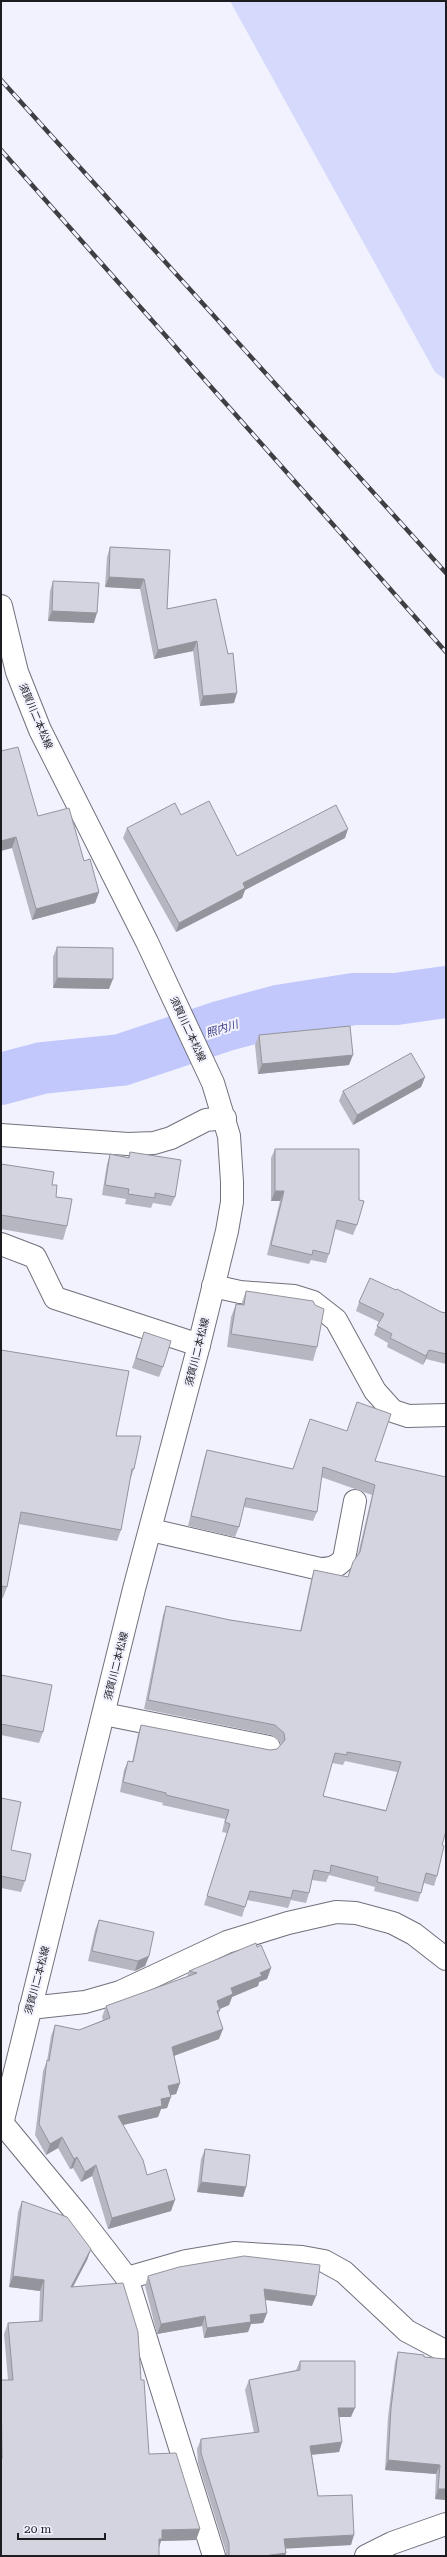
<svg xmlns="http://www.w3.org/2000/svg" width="447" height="2557" font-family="'Roboto Serif','Noto Sans JP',serif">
	<rect width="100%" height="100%" fill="#f1f2fd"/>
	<polygon fill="#d5d9fb" points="230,1 446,1 446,380 435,372"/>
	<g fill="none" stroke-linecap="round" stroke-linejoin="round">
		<polyline stroke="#c2c8fc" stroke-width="52" points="1,1079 42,1068 121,1060 223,1026 278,1011 354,999 396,999 446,992"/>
		<defs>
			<g id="minor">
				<polyline points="1,1135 128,1144 154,1143 171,1138 206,1120 225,1118"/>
				<polyline points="1,1244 35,1257 55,1298 199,1345"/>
				<polyline points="213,1286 240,1292 294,1296 313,1302 336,1320 375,1391 393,1411 408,1416 446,1415"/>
				<path d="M151,1530L320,1569C331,1569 337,1567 344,1559L355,1501"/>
				<polyline points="104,1714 269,1747"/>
				<polyline points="30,2008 85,2002 120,1992 227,1942 288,1923 336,1912 356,1913 393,1923 414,1934 446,1959"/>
				<polyline points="2,2123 79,2216 127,2278 214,2556"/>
				<polyline points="127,2278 186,2261 234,2253 302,2257 324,2261 344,2272 407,2331 443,2350"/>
				<polyline points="366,2556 392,2543 446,2524"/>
			</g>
			<polyline id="secondary" points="1,606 17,672 40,730 147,942 213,1083 229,1136 232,1182 232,1202 227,1231 199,1345 134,1589 1,2128"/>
		</defs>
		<use href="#minor" stroke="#70717b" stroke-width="24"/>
		<use href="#secondary" stroke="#70717b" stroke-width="24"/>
		<use href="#minor" stroke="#fff" stroke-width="22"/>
		<use href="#secondary" stroke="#fff" stroke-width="22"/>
		<defs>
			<g id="rail">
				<polyline points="1,80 446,573"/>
				<polyline points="1,150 446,652"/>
			</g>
		</defs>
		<use href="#rail" stroke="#3e3e43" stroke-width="4.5"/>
		<use href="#rail" stroke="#f1f2fd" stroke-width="3" stroke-dasharray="9" stroke-linecap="butt"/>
	</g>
	<g fill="#b5b6c0" fill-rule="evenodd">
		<polygon points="110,547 170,550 167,609 216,599 234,703 200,706 193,651 154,659 140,589 105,587 107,557"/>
		<polygon points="53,581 94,623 48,621 50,591"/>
		<polygon points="1,751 38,816 84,861 99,892 95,903 32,920 12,848"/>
		<polygon points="181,815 237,856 345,838 245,890 242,898 176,932 123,838 127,828"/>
		<polygon points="57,947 109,989 53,988 53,957"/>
		<polygon points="259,1035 349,1065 258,1074 255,1045"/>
		<polygon points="425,1077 421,1087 353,1125 339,1101 343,1091"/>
		<polygon points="275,1149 357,1225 353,1235 335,1229 329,1254 326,1263 311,1260 309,1264 267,1255 280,1201 271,1201 271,1158"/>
		<polygon points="130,1152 175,1197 171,1206 153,1203 151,1208 125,1204 126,1199 102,1195 107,1164 110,1154 128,1157"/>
		<polygon points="1,1164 52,1185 56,1197 67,1226 63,1240 1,1229"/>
		<polygon points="246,1291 317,1347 313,1361 227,1347 231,1317 236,1304 241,1305"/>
		<polygon points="359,1302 441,1312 446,1313 446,1364 426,1359 423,1365 387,1347 388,1343 374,1335 379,1322 356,1311"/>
		<polygon points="144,1332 163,1367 159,1377 132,1368"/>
		<polygon points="1,1350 116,1436 134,1469 130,1480 121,1530 117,1541 19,1524 7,1587 3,1598 1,1598"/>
		<path d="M207,1450L293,1469L375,1461L442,1845L437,1876L434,1886L424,1883L418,1902L374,1891L375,1887L329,1875L326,1882L312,1880L309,1893L306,1903L291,1900L288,1908L247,1900L242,1917L204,1905L227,1833L222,1832L225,1819L162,1805L163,1803L120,1792L124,1770L128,1761L132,1762L138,1734L141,1725L270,1750L277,1749L281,1745V1743L271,1735L144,1709L163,1615L166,1606L230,1620L300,1631L311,1580L314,1570L348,1577L353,1562L358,1554L372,1495L321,1477L317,1512L313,1521L244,1507L239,1527L235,1537L188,1526L204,1459ZM345,1761L397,1772L386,1810L323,1796L332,1763L343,1765Z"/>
		<polygon points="1,1675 43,1732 39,1743 1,1735"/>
		<polygon points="1,1798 11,1850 25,1881 21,1892 1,1888"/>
		<polygon points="99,1920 149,1956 145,1966 135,1971 88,1961 95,1930"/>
		<polygon points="257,1947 271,1968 267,1979 259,1982 258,1986 232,1997 229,2005 219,2009 220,2010 218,2015 219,2039 174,2056 180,2083 176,2094 170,2095 167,2108 161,2109 158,2117 123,2125 147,2175 171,2211 108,2229 92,2176 81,2182 73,2168 70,2169 58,2148 46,2155 35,2135 43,2071 47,2061 51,2036 55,2025 79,2030 103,2020 102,2017 106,2006 187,1977 189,1971"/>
		<polygon points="205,2149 246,2187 243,2197 197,2192 201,2159"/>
		<polygon points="22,2201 91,2249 87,2260 73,2287 141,2380 149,2454 200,2529 196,2540 161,2541 159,2547 1,2556 1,2380 8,2380 4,2334 8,2323 39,2321 40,2291 9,2287 18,2212"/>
		<polygon points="148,2276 312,2306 265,2300 267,2313 263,2323 251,2324 248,2332 204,2338 202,2326 157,2334 145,2286"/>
		<polygon points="398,2352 424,2357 446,2359 446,2500 435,2499 436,2474 385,2470 388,2417 395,2362"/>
		<polygon points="300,2361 351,2417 339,2417 342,2442 339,2452 312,2455 318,2496 351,2545 285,2548 286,2553 285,2556 226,2556 226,2552 198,2463 197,2449 201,2439 254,2433 245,2390 249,2380 296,2370"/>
	</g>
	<g fill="#94949c">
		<polygon points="109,577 144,579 140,589 105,587"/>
		<polygon points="52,611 97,613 94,623 48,621"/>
		<polygon points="197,641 193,651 154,659 158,650"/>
		<polygon points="237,693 234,703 200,706 203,696"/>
		<polygon points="348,829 345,838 245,890 242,898 176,932 179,923 243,883"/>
		<polygon points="16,837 12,848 1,851 1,841"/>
		<polygon points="99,892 95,903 32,920 36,909"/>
		<polygon points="57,978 113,979 109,989 53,988"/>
		<polygon points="353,1055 349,1065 258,1074 262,1064"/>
		<polygon points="425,1077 421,1087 353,1125 357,1115"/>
		<polygon points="275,1191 284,1191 280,1201 271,1201"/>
		<polygon points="429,1350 426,1359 423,1365 426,1356"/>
		<polygon points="149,1956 145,1966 135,1971 138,1961"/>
		<polygon points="271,1968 267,1979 259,1982 258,1986 232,1997 229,2005 213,2012 217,2001 231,1988 260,1973"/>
		<polygon points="223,2029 219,2039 168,2058 172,2047"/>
		<polygon points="180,2083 176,2094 164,2097 168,2086"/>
		<polygon points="171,2097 167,2108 161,2109 158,2117 114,2127 118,2116 161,2099"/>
		<polygon points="62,2137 58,2148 46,2155 50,2144"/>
		<polygon points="77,2157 73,2168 70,2169 74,2159"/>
		<polygon points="96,2165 92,2176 81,2182 85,2172"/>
		<polygon points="201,2182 246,2187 243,2197 197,2192"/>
		<polygon points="175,2200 171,2211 108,2229 112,2218"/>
		<polygon points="91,2249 87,2260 67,2298 71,2287"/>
		<polygon points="13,2276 44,2280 40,2291 9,2287"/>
		<polygon points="264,2289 316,2296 312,2306 260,2299"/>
		<polygon points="267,2313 263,2323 251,2324 248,2332 204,2338 207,2328 250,2315"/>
		<polygon points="205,2316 202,2326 157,2334 161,2324"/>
		<polygon points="338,2408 355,2408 351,2417 335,2417"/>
		<polygon points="342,2442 339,2452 307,2455 310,2446"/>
		<polygon points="388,2460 440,2465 436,2474 385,2470"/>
		<polygon points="438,2489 446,2489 446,2500 435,2499"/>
		<polygon points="200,2529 196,2540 161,2541 158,2550 155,2550 162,2530"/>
		<polygon points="354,2535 351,2545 280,2549 284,2539"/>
		<polygon points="286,2553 285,2556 264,2556"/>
	</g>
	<g fill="#d3d4df" stroke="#94949c" fill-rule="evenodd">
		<polygon points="110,547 170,550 167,609 216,599 228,654 233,653 237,693 203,696 197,641 158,650 144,579 109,577"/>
		<polygon points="53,581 99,583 97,613 52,611"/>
		<polygon points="18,747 38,816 69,808 84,861 90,859 99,892 36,909 16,837 1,841 1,751"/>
		<polygon points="209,801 237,856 336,805 348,829 243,883 245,888 179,923 127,828 175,803 181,815"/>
		<polygon points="57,947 113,948 113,979 57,978"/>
		<polygon points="350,1026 353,1055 262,1064 259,1035"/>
		<polygon points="411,1053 425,1077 357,1115 343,1091"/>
		<polygon points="275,1149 359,1149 359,1200 364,1201 357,1225 337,1220 329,1254 313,1250 312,1255 271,1245 284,1191 275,1191"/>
		<polygon points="130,1152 181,1160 175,1197 155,1193 155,1198 128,1194 129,1189 105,1185 110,1154 129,1158"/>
		<polygon points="1,1164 54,1172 52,1185 57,1185 56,1197 72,1199 67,1226 1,1215"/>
		<polygon points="370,1278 396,1290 397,1289 441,1312 446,1313 446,1354 429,1350 426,1356 390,1338 392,1334 377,1326 384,1314 359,1302"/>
		<polygon points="246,1291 313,1301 315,1305 324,1309 317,1347 231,1334 236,1304 244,1305"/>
		<polygon points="144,1332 171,1341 163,1367 136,1358"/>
		<polygon points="1,1350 129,1371 116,1436 141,1436 134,1469 132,1469 121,1530 21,1512 7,1587 1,1586"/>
		<path d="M357,1402L391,1414L375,1461L446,1477V1831L442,1845L444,1846L437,1876L426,1873L421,1893L377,1882L378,1877L331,1865L330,1873L314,1870L309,1893L293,1890L291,1898L250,1891L245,1907L207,1896L230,1824L225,1822L229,1810L166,1795V1793L123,1782L128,1761L133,1762L141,1725L270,1750L277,1749L285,1740L284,1733L275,1725L148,1700L166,1606L230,1620L301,1631L314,1570L348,1577L353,1562L360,1552L375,1485L323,1467L317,1512L246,1498L239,1527L191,1516L207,1450L293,1469L310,1419L347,1431ZM347,1752L401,1762L386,1811L323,1796L335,1753L347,1755Z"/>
		<polygon points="1,1675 52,1685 43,1732 1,1724"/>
		<polygon points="1,1798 21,1802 11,1850 31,1854 25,1881 1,1876"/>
		<polygon points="99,1920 154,1932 149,1956 138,1961 92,1951"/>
		<polygon points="256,1943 257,1947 261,1945 271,1968 260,1973 262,1976 231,1988 233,1994 217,2001 220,2010 217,2011 223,2029 172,2047 180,2083 168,2086 171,2097 161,2099 162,2106 118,2116 143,2160 147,2175 166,2169 175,2200 112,2218 96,2165 85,2172 77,2157 74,2159 62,2137 50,2144 39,2124 47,2060 49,2061 55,2025 79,2030 110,2018 106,2006 197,1973 189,1971"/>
		<polygon points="205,2149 250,2155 246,2187 201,2182"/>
		<polygon points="22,2201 67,2217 91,2249 71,2287 123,2283 138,2332 141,2380 144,2380 149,2454 176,2453 200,2529 162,2530 162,2539 159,2539 159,2556 1,2556 1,2459 2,2459 1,2380 13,2380 8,2323 42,2321 44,2280 13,2276"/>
		<polygon points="244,2256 320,2265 316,2296 264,2289 267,2313 250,2315 251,2322 207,2328 205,2316 161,2324 148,2276 179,2267"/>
		<polygon points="398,2352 424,2355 424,2357 446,2359 446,2489 438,2489 440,2465 388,2460 391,2408"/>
		<polygon points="300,2361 355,2361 355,2408 338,2408 342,2442 310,2446 318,2496 352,2495 354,2535 284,2539 286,2553 264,2556 229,2556 229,2543 201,2453 201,2439 259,2432 249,2380 300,2370"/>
	</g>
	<g text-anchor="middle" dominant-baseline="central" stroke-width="4" stroke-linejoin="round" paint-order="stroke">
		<g font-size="10" fill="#1d1d21" stroke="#f1f2fd">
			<text transform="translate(36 716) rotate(67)">須賀川二本松線</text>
			<text transform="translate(188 1029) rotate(65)">須賀川二本松線</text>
			<text transform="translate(197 1352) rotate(-76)">須賀川二本松線</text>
			<text transform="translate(116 1666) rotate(-76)">須賀川二本松線</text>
			<text transform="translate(37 1980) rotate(-75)">須賀川二本松線</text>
		</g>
		<g font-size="11" font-style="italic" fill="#3a3a83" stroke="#f1f2fd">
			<text transform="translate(222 1029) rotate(-17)">照内川</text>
		</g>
	</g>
	<rect width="447" height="2557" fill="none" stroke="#1d1d21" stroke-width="4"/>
	<path d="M18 2533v6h87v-6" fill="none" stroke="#1d1d21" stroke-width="2"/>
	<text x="24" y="2533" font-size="12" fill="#1d1d21" stroke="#f1f2fd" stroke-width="3" paint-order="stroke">20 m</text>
</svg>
